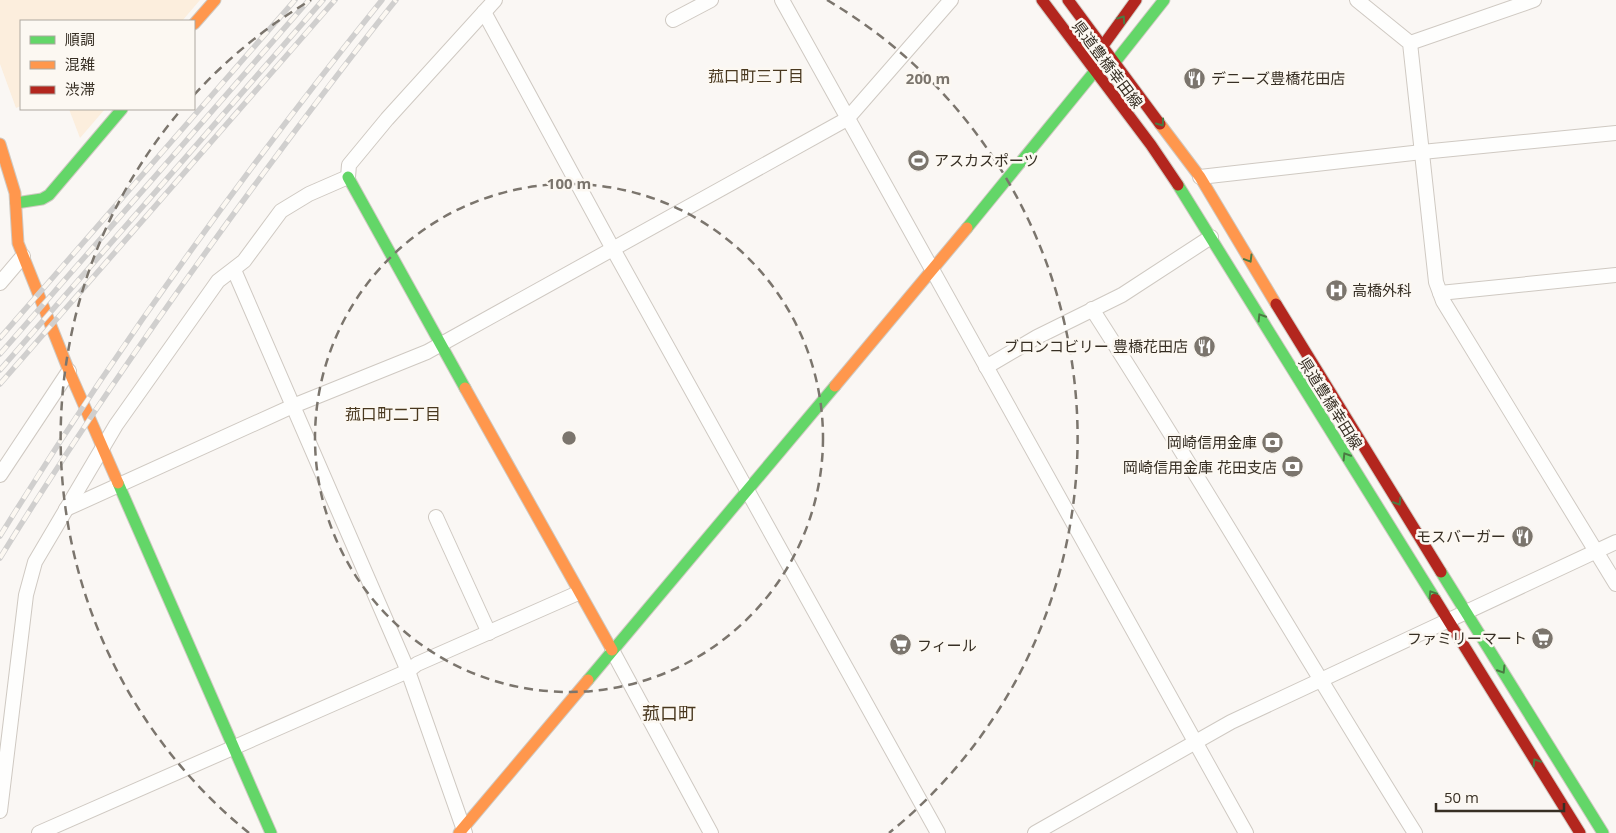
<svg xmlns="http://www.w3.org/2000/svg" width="1616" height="833" font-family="'Open Sans','Noto Sans JP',sans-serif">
	<rect width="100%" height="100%" fill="#faf7f4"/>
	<g fill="#fceedd">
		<polygon points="0,0 200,0 182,21 21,21 21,106 16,108 0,64"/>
		<polygon points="69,109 105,109 80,138"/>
	</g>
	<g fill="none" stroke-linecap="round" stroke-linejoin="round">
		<defs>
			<g id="street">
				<polyline points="782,0 1246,833"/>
				<polyline points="1357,0 1410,43 1436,282 1443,301 1616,584"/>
				<polyline points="484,12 613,249 938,833"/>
				<polyline points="673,20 711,0"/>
				<polyline points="1410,43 1534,0"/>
				<polyline points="1200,177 1422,152 1616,133"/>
				<polyline points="234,270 408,671 465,833"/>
				<polyline points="0,283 23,256"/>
				<polyline points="1440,293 1616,275"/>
				<path d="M1092,309C1203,481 1306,659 1415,833"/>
				<polyline points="986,367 1037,337 1122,295 1211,237"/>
				<polyline points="0,475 69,371"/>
				<polyline points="66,509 293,406 427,352 847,119 951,0"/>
				<polyline points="436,517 489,633"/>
				<polyline points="612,650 711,833"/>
				<polyline points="0,811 26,595 35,562 116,425 218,281 244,261 281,211 309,194 348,177 349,165 387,119 495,0"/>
				<polyline points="39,833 408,671 417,664 578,593"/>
				<polyline points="1035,833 1231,722 1616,542"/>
			</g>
			<g id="fast">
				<polyline points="348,177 465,388"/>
				<polyline points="1178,185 1435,599"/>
				<polyline points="16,203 42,199 49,195 122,109"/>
				<polyline points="967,228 1095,71 1115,62 1164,0"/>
				<polyline points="118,483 271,833"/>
				<polyline points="1441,572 1603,833"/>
				<polyline points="588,680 835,386"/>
			</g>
			<g id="slow">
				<polyline points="194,24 215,0"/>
				<polyline points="1160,124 1200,177 1276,304"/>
				<polyline points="0,144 15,193 18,243 69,371 118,483"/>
				<polyline points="835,386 967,228"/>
				<polyline points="465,388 612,650"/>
				<polyline points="459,833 588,680"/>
			</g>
			<g id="jam">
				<polyline points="1042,0 1151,145 1178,185"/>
				<polyline points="1068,0 1160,124"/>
				<polyline points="1098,59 1102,47 1136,0"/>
				<polyline points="1276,304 1441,572"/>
				<polyline points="1435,599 1580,833"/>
			</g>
		</defs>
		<use href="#street" stroke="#cfc9c2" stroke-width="16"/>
		<use href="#fast" stroke="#cfc9c2" stroke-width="13"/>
		<use href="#slow" stroke="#cfc9c2" stroke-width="13"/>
		<use href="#jam" stroke="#cfc9c2" stroke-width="13"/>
		<use href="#street" stroke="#fefefd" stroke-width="14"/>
		<use href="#fast" stroke="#63d668" stroke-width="11"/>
		<use href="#slow" stroke="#ff974d" stroke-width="11"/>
		<use href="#jam" stroke="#b3261e" stroke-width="11"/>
		<defs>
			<g id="rail">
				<polyline points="0,338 295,0"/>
				<polyline points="0,354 309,0"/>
				<polyline points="0,370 323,0"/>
				<polyline points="0,384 335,0"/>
				<path d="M0,536C116,349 244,171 382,0"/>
				<path d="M0,558C79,430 165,307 254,186C300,124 347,61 396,0"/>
			</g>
		</defs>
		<use href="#rail" stroke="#d0cfce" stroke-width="5.5"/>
		<use href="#rail" stroke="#fcf8f2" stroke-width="4" stroke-dasharray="11" stroke-linecap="butt"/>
	</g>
	<defs><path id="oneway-chevron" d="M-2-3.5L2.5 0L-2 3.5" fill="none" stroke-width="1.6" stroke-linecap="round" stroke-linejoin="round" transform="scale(1.25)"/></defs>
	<g stroke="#4b7a43">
		<use href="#oneway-chevron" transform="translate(1122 19) rotate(-55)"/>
		<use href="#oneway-chevron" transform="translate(1161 123) rotate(54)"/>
		<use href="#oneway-chevron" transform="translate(1249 259) rotate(59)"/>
		<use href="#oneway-chevron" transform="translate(1261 317) rotate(-122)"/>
		<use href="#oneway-chevron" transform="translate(1346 456) rotate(-122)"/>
		<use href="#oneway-chevron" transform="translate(1398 502) rotate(58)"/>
		<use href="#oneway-chevron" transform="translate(1432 594) rotate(-122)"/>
		<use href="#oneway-chevron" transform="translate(1502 670) rotate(58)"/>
		<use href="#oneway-chevron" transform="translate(1536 762) rotate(-122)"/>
	</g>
	<g fill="none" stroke="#7b756d" stroke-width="2.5" stroke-dasharray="9 6">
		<circle cx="569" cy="438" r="254"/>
		<path d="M249 833A508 508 0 0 1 180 111M194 95A508 508 0 0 1 311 0M827 0A508 508 0 0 1 889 833"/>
	</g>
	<defs>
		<symbol id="restaurant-disc" viewBox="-11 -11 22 22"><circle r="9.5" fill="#7b756d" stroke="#fcf8f2"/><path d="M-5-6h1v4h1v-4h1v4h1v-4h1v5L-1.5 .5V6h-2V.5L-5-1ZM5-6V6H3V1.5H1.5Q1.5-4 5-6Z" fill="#fff"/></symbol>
		<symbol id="stadium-disc" viewBox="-11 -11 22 22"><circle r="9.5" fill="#7b756d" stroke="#fcf8f2"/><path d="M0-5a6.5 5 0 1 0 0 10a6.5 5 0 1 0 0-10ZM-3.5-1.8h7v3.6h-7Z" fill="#fff"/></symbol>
		<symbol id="hospital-disc" viewBox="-11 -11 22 22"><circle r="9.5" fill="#7b756d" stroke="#fcf8f2"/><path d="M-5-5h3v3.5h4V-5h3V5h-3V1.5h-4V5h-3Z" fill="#fff"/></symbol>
		<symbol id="bank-disc" viewBox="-11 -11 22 22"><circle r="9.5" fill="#7b756d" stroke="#fcf8f2"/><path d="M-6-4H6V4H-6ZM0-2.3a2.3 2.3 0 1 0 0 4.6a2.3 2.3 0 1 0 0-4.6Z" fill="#fff"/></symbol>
		<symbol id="supermarket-disc" viewBox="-11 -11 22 22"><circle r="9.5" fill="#7b756d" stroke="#fcf8f2"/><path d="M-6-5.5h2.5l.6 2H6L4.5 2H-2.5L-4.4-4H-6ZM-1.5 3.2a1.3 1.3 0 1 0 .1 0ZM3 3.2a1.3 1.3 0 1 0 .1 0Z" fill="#fff"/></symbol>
	</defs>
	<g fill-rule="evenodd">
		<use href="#restaurant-disc" x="1182" y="66" width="25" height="25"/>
		<use href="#stadium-disc" x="906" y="148" width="25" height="25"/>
		<use href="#hospital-disc" x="1324" y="278" width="25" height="25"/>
		<use href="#restaurant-disc" x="1192" y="334" width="25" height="25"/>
		<use href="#bank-disc" x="1260" y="430" width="25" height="25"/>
		<use href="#bank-disc" x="1280" y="454" width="25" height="25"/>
		<use href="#restaurant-disc" x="1510" y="524" width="25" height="25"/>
		<use href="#supermarket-disc" x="1530" y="626" width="25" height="25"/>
		<use href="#supermarket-disc" x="888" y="632" width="25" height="25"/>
	</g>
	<g text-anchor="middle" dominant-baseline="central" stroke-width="5" stroke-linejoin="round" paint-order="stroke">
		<g font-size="15" fill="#372f24" stroke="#fcf8f2">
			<text transform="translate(1108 64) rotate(53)">県道豊橋幸田線</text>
			<text transform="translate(1331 403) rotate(58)">県道豊橋幸田線</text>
		</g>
		<g font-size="15" fill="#372f24" stroke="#fcf8f2" text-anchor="end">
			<text x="1211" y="78" text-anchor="start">デニーズ豊橋花田店</text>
			<text x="934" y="160" text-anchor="start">アスカスポーツ</text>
			<text x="1352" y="290" text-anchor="start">高橋外科</text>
			<text x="1188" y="346">ブロンコビリー 豊橋花田店</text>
			<text x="1257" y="442">岡崎信用金庫</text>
			<text x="1277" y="467">岡崎信用金庫 花田支店</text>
			<text x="1506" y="536">モスバーガー</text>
			<text x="1527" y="638">ファミリーマート</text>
			<text x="917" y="645" text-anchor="start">フィール</text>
		</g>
		<g font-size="16" fill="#49381f" stroke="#fcf8f2">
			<text x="756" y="76">菰口町三丁目</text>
			<text x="393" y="414">菰口町二丁目</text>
		</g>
		<g font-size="18" fill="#49381f" stroke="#fcf8f2">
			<text x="669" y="713">菰口町</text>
		</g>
	</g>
	<circle cx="569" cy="438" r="8" fill="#7b756d" stroke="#fcf8f2" stroke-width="2.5"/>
	<g font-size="15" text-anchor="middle" font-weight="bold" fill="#7b756d" stroke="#fcf8f2" stroke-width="5" stroke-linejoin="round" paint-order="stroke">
		<text x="928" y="84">200 m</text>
		<text x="569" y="189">100 m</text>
	</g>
	<rect x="20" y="20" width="175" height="90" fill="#fcf8f2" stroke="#ada8a0"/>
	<rect x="30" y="36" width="25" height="8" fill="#63d668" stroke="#ada8a0"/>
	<text x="65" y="45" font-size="15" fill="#372f24">順調</text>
	<rect x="30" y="61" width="25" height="8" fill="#ff974d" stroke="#ada8a0"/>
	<text x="65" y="70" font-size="15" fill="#372f24">混雑</text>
	<rect x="30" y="86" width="25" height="8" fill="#b3261e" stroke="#ada8a0"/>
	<text x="65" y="95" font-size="15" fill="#372f24">渋滞</text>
	<path d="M1436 803v8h128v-8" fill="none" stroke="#372f24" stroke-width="2.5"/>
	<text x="1444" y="803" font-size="15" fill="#372f24" stroke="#fcf8f2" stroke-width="4" paint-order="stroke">50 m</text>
</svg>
